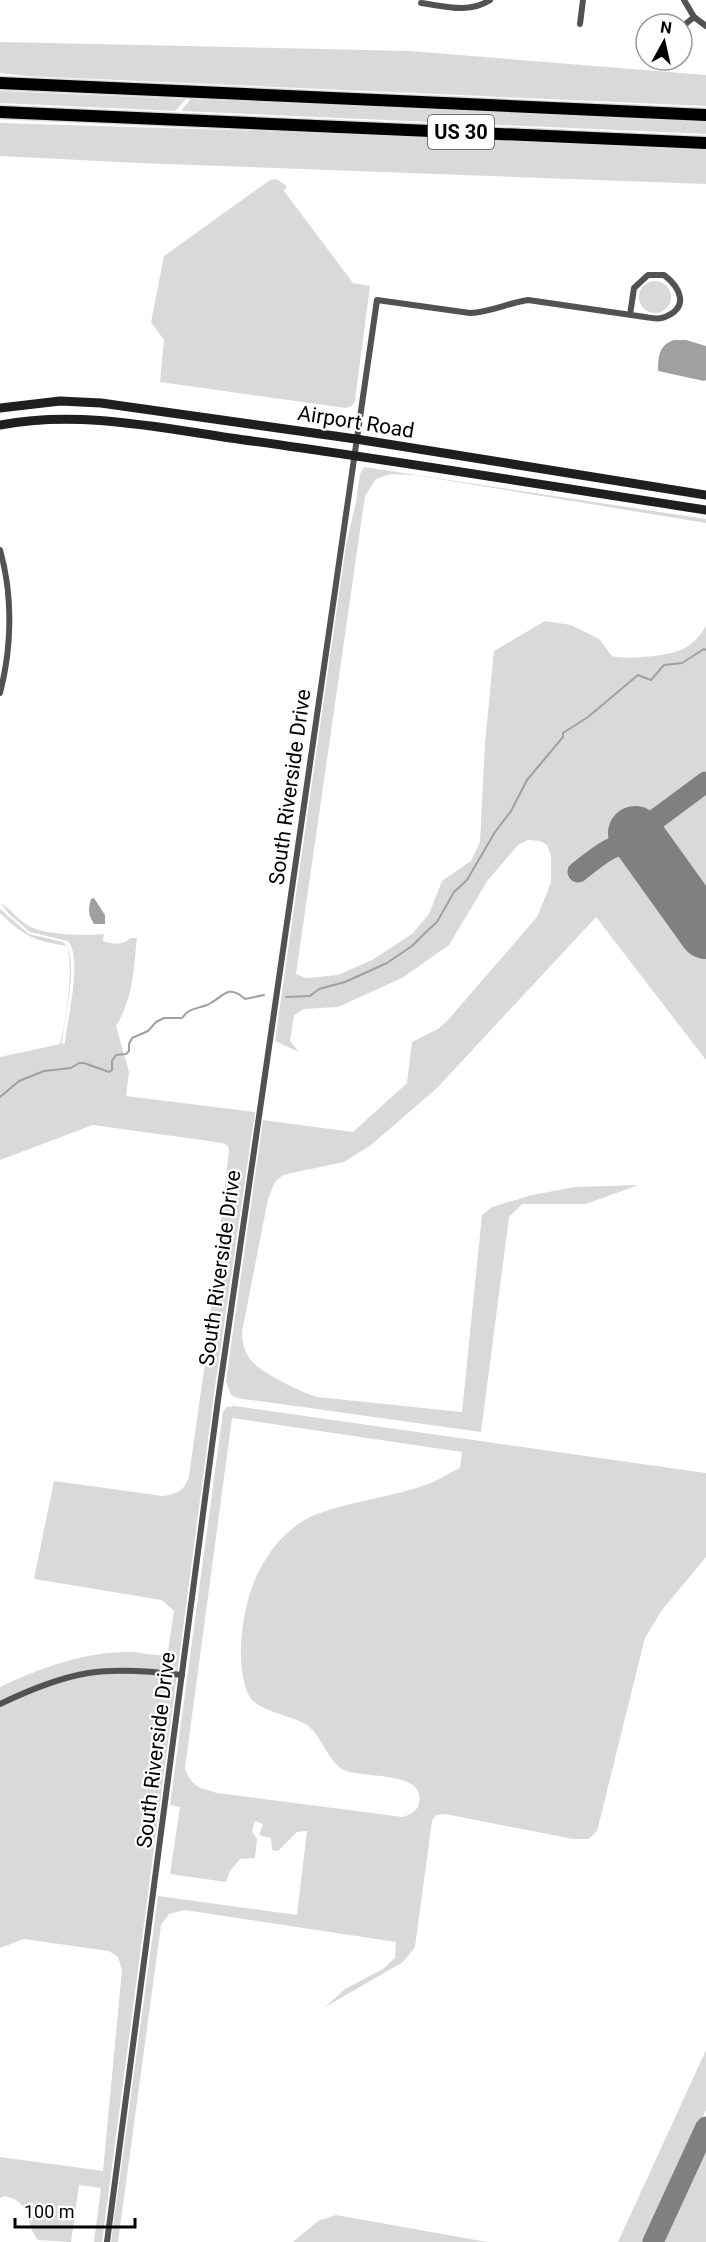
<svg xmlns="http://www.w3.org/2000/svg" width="706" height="2242" font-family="Roboto,sans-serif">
	<rect width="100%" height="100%" fill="#fff"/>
	<g fill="#d9d9d9" fill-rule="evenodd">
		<polygon points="0,42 410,51 706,75 706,106 27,76 0,73"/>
		<polygon points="0,91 186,99 175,111 0,103"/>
		<polygon points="191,99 706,121 706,134 181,111"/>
		<polygon points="0,123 297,132 706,150 706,184 139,163 0,156"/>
		<polygon points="276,179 287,186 284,191 353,283 370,286 355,400 352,406 346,408 160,382 164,340 151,322 164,256 270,180"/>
		<circle cx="655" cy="297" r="16"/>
		<path d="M364,467L706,519V523L414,475L390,474L376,479L365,496L296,974L306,978L338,975L372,960L412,934L429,914L442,881L471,861L480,842L485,743L494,651L545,621L571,625L599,639L612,656C627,660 663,656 678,651C691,647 700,636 706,626V771L573,865L581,876L616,850L628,847L706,955V1060L596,917L437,1088L371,1145L344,1162L283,1175L275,1182L268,1199L242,1332C242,1342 244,1350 250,1359C259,1372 301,1392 317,1397L462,1412L482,1215L492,1207L532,1195L575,1187L638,1185L669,1174L586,1204H522L509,1217L481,1432L237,1398L231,1395L226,1381L263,1120L353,1132L407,1083L412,1042L438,1029L448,1020L537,917L551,883V856L547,845L540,841L528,840L518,845L488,880L449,945L402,978L338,1007L304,1009L294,1015L290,1041L299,1052L275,1041L346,545L356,502L360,474Z"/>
		<polygon points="706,789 706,909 652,835 661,823"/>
		<path d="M0,903C11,909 18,920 29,926C45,935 85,936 104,934L103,941C112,944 123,946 130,938H137C133,972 134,996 116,1026L129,1072L126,1096L255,1112L214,1394L102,2242H94L101,2188L79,2185L71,2242L38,2240C23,2221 33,2203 5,2196L0,2198V2157L103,2171L122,1970L118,1957L109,1951L24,1939L0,1948V1687C42,1667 86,1651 133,1652C144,1653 154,1656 165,1655L168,1651L174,1611L162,1600L34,1579L54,1481L163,1496C178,1494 184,1491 189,1476L205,1363L229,1150L228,1146L223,1143L93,1125L0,1160V1057L60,1044C66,1020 74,970 67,946C35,941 23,936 0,913V909L29,934L63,942C81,956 63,1023 62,1044L65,1043C67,1020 83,958 68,941L30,932L10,915Z"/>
		<path d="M234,1406L706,1473V1557L662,1610L645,1638L597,1831L589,1839H573L445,1814L436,1815L432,1821L415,1947L403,1962L325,2007L345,1989L383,1969L395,1958L396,1942L184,1910L169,1914L161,1925L118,2242H111L158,1896L297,1915L307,1831L297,1832L278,1851L272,1850L271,1838L259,1835L263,1824L255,1821L252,1831L257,1839L255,1858L240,1859L230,1871L226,1882L170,1874L180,1807L170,1805L223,1412L226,1407ZM232,1418L462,1452L460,1468C450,1472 441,1479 431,1483C395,1497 354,1500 317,1514C278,1529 252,1573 245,1613C240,1637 238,1670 248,1694C255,1711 292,1715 307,1725C323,1737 327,1761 344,1770C362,1779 426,1770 419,1803C417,1812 411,1814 403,1817L217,1793C200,1788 191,1787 185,1768Z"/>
		<polygon points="706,2050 706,2110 645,2242 618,2242"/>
		<polygon points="706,2143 706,2242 661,2242"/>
		<polygon points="336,2215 487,2242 293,2242 318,2221"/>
	</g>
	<g fill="#a0a0a0">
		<path d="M674,340H686L706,346V380L704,381L658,371C658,356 659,345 674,340Z"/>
		<path d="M94,898L105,915V924H94C88,915 88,909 91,899Z"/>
	</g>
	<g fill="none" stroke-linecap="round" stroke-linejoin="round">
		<g stroke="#a0a0a0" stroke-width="2">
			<polyline points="286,997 310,996 319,989 345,982 387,963 412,946 428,930 437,922 454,892 467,880 495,832 511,811 527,780 563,737 563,733 588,717 638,675 651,680 664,665 682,663 704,649 706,650"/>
			<path d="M0,1097L19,1081L44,1071L71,1068L79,1063H84L109,1072L112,1070V1061L116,1055L126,1054L129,1051V1044L132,1038L148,1031L156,1022L164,1018H182C189,1008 196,1009 207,1005C222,999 227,982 245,999L264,995"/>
		</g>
		<g stroke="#808080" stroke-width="21">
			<path d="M578,872C601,855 615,837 646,848L647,836L652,822L706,782"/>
			<polyline points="653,2242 706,2127"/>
		</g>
		<polyline stroke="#808080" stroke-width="54" points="635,833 706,932"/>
		<defs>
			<g id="highway">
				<polyline points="0,83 706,115"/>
				<polyline points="0,112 706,143"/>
			</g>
		</defs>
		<use href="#highway" stroke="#dbdbdb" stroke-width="15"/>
		<g stroke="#525252" stroke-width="6">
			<polyline points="684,0 694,17 706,26"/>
			<path d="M421,3C444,6 469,14 490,0"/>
			<polyline points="580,24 583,0"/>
			<polyline points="682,27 694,17"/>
			<path d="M0,550C13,595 12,647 0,693"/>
			<path d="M0,1704C71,1670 104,1665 182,1675"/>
			<path d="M107,2242L218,1400L377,300L470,313C491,312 508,303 528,300L645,317C651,318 659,320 665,317C690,307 680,287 664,275H648L634,288L630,315"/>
		</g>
		<g stroke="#1f1f1f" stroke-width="9">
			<polyline points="0,408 60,401 101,403 356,439 706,495"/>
			<path d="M0,425C84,409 169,430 252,441C404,462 555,487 706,510"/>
		</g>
		<use href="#highway" stroke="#000" stroke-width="12"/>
	</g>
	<g text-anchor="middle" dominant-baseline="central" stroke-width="4.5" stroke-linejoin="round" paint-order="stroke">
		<rect fill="#fff" stroke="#4c4c4c" stroke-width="1.5" x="428" y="115" width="66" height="34" rx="4.5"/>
		<g font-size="20" font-weight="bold" fill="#000">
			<text x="461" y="132">US 30</text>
		</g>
		<g font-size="21" fill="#000" stroke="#fff">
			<text transform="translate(356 422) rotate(9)">Airport Road</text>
			<text transform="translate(290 787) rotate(-82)">South Riverside Drive</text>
			<text transform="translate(220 1268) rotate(-82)">South Riverside Drive</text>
			<text transform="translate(156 1750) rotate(-83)">South Riverside Drive</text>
		</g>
	</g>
	<g transform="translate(664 42) rotate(8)"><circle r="28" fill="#ffffff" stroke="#999999" stroke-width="1.5"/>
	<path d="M0-4.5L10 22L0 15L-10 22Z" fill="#000000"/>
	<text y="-9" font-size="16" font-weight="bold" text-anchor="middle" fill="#000000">N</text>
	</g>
	<path d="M15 2218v9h120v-9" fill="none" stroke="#000000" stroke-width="3"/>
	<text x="24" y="2218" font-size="18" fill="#000000" stroke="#ffffff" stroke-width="4.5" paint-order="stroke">100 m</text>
</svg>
